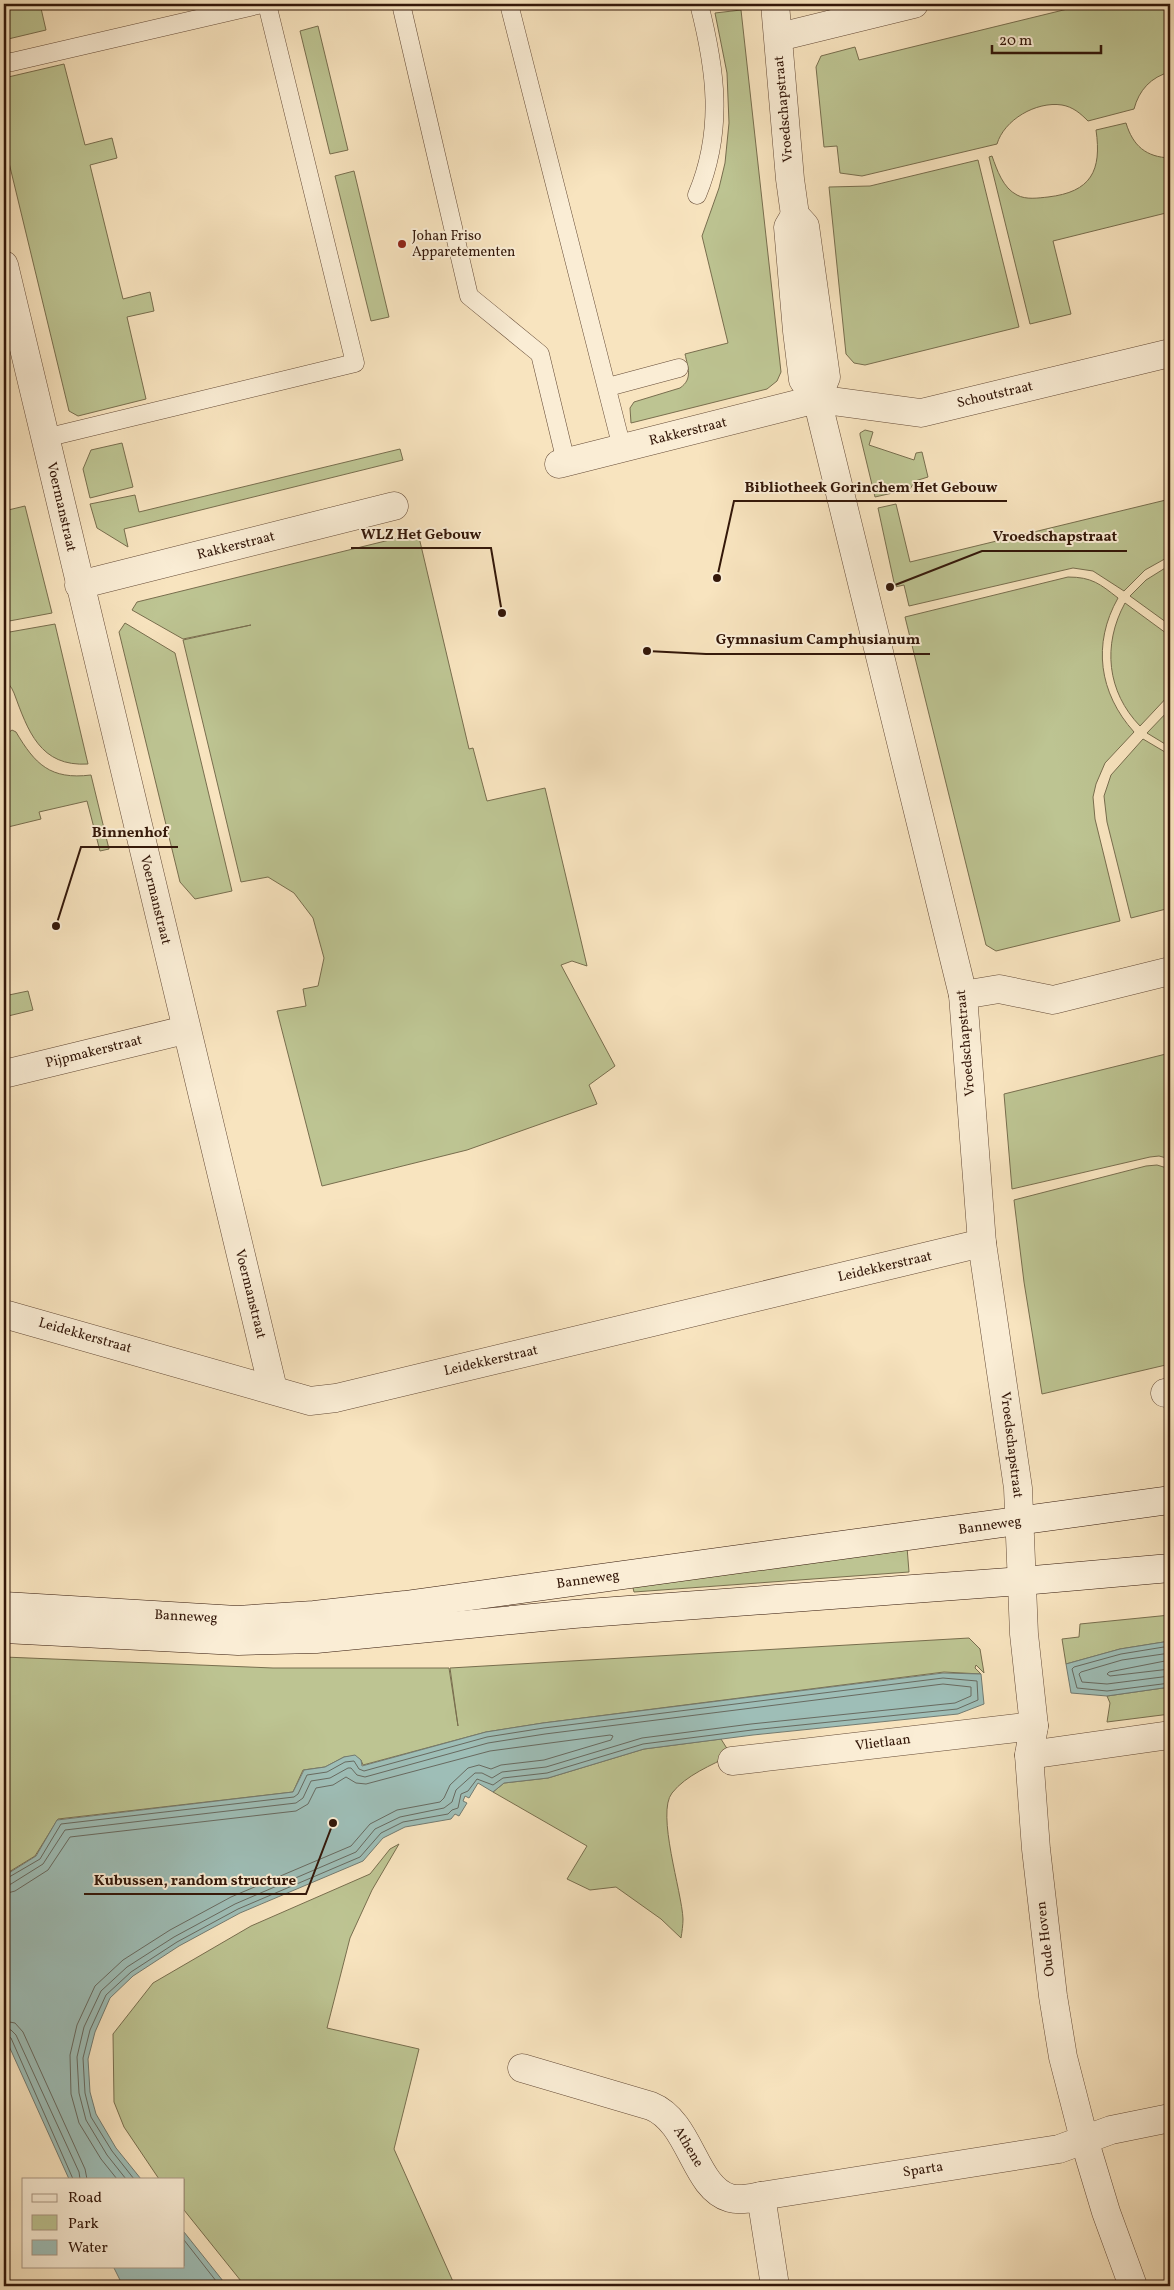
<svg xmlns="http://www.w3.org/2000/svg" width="1174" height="2290" font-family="Vollkorn,serif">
	<rect width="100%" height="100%" fill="#f8e4bf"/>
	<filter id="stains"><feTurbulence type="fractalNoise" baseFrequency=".004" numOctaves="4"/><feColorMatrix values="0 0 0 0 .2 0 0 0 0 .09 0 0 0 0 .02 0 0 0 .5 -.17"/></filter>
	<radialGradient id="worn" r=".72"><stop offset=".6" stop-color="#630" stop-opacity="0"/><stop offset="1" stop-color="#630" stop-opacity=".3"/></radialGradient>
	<g fill="#bdc492" stroke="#786e4e">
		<polygon points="4,4 40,4 46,30 4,40"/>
		<path d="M1088,4H1170V72C1151,77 1139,90 1134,109L1088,121C1080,113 1073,107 1062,105C1036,101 1004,120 997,144L862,176L840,173L837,146L824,147L816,67L821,56L855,47L859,60Z"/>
		<path d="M741,10L781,372L777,381L767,389L631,423L630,408L634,402L680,388C693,379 688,368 685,354L728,343L702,236L719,188L725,163L729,123L727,73L715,13Z"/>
		<polygon points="318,26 348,150 330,154 300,31"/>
		<polygon points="64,64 85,145 112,138 117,158 90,165 123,299 150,292 154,311 127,317 146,399 78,416 69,411 4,142 4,78"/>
		<path d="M1126,123C1133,146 1146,157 1170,158V212L1053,241L1071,314L1030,324L989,157L992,156C997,170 1003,188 1017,195C1026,200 1038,198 1048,197C1091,192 1102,171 1096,130Z"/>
		<polygon points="978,160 1019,327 865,365 854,363 846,354 829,187 870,186"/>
		<polygon points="354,171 389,317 371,321 335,176"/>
		<polygon points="865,430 873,432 869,445 914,460 916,453 922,452 928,477 915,481 910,489 875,497 860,435 860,433"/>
		<polygon points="122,443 133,487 90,498 83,469 91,450"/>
		<polygon points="400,449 403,460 124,529 128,547 97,528 90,504 135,495 139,512"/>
		<polygon points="1170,499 1170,556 1145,570 1124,591 1093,571 1073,568 909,606 904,585 895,587 878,508 896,504 910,562"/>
		<polygon points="25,506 52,613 4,622 4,511"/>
		<polygon points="418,533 469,749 473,748 487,801 545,788 587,966 572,961 561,965 615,1066 589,1085 597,1104 467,1150 322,1186 277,1011 306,1006 303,989 318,986 324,958 313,918 294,893 268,877 241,882 183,640 251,625 183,639 132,610 137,602"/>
		<polygon points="1170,565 1170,625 1130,596 1146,580"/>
		<path d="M1068,577C1092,577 1100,584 1118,598C1092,644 1099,693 1134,732L1105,763L1096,784L1093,797L1095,819L1120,921L996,951L986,945L905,617Z"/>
		<path d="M1125,603L1170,636V694L1140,726C1107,692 1102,645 1125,603Z"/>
		<polygon points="125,623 175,653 232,891 195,899 180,882 119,632"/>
		<path d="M55,624L88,764C40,767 28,731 14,693C12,687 6,682 4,676C1,668 4,644 4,633Z"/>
		<polygon points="1170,709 1170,747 1147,733"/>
		<path d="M12,730L16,732C35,764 50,780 91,775L109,849L100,851L87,801L39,812L41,819L4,828V736Z"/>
		<polygon points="1143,739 1170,755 1170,908 1131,918 1107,822 1104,796 1111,775"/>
		<polygon points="28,991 33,1010 4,1017 4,996"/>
		<polygon points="1170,1053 1170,1159 1159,1156 1150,1157 1012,1189 1004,1094"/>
		<polygon points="1157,1165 1170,1169 1170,1364 1042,1394 1024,1282 1014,1200 1146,1166"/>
		<polygon points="907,1547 909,1572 634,1592 632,1584"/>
		<polygon points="1170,1615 1170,1641 1120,1649 1066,1664 1062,1639 1079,1637 1080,1624"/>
		<polygon points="969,1638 980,1649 984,1673 976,1665 975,1668 981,1674 944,1672 543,1723 486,1732 363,1765 361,1760 355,1756 344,1757 325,1767 303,1770 293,1792 58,1819 35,1856 4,1875 4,1657 273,1668 449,1668 458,1726 450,1668"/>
		<polygon points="1170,1687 1170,1714 1107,1722 1110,1703 1107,1696"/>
		<path d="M721,1739L731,1755C712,1765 686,1775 672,1793C656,1813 682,1892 683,1919C683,1925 682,1932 681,1938L661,1919L616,1887L590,1890L567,1879L587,1846L493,1792L504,1783L548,1778L644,1749Z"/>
		<polygon points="399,1844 372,1890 350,1938 327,2028 419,2049 394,2149 455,2286 245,2286 184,2210 184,2179 159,2179 124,2127 114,2102 113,2034 153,1983 251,1926 370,1874 390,1849"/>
	</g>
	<g fill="#9ebeb7" stroke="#737b71">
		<polygon points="1170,1641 1170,1687 1107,1696 1071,1693 1066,1664 1120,1649"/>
		<polygon points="943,1673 981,1674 984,1704 958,1714 753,1735 644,1749 548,1778 504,1783 493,1792 478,1783 469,1798 465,1796 463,1801 467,1803 459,1816 455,1814 451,1819 405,1827 383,1838 363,1861 240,1913 179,1946 133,1976 110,1998 95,2032 88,2059 90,2092 96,2114 116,2148 141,2179 69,2179 4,2035 4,1876 36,1856 57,1820 293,1792 304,1770 325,1767 344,1757 355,1755 361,1760 362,1766 486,1732 543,1723"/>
		<polygon points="184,2232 227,2286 123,2286 113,2266 184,2266"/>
	</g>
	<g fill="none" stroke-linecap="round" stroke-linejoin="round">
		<g stroke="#686a60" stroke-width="1">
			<polyline points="1170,1646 1121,1654 1074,1667 1072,1669 1077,1688 1107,1691 1170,1683"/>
			<polyline points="1170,1653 1122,1660 1081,1672 1079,1674 1082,1682 1107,1684 1170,1676"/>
			<polyline points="1170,1660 1109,1672 1107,1674 1110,1676 1170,1669"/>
			<polyline points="4,1880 40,1859 61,1824 294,1797 298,1794 307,1775 327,1772 345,1762 354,1761 359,1769 364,1771 487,1737 544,1728 943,1678 977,1681 978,1700 957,1709 752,1730 643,1744 547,1773 503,1778 493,1785 477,1779 468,1791 461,1794 458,1808 452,1810 448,1814 403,1822 381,1833 360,1857 238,1909 177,1942 131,1972 106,1995 90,2030 83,2058 85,2093 91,2117 112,2151 134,2179"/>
			<polyline points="4,1886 11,1884 43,1864 65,1830 296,1803 303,1798 311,1781 330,1778 348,1768 351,1768 357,1775 365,1777 488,1743 545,1734 943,1684 971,1687 971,1696 955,1703 751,1724 642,1738 546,1767 502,1772 492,1778 482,1773 475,1773 456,1790 452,1802 444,1808 400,1817 375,1829 356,1852 235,1904 174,1937 127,1967 101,1991 84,2027 77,2057 79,2093 86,2120 107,2155 126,2179"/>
			<polyline points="4,1894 15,1891 48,1870 70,1837 296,1811 308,1804 316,1788 333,1785 346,1777 356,1783 366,1784 490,1751 610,1735 613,1736 611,1740 544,1760 501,1765 491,1769 479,1765 468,1768 450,1785 444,1798 440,1802 397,1810 370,1824 351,1846 231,1897 170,1930 123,1960 95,1986 77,2025 70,2055 71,2094 79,2123 101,2159 117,2179"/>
			<polyline points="4,2021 15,2023 23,2032 85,2169 87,2179"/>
			<polyline points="4,2028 11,2030 16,2035 79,2172 80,2179"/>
			<polyline points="4,2034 11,2038 73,2179"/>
			<polyline points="184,2240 220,2286"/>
		</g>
		<defs>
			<g id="lane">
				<polyline points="401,4 469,296 540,354 566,462"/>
				<polyline points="509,4 622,448"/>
				<polyline points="4,61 12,62 262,4"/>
				<path d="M697,195C724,130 716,70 699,4"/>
				<polyline points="608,387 679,368"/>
				<polyline points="45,438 355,363 267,4"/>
			</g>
			<g id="street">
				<polyline points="775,4 790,179 795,215 805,226 826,377 817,399"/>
				<polyline points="779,37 914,4"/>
				<polyline points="795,215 788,227 797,331 803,380 817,399 963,995 982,1243 1018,1488 1024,1634 1034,1726 1029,1755 1036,1849 1053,1996 1063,2057 1084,2139 1106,2212 1133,2286"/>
				<path d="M4,265C93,640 182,1015 273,1389"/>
				<polyline points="559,464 817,399 921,413 1170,353"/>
				<polyline points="79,585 394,506"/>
				<polyline points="963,995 999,989 1053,1000 1170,971"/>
				<polyline points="4,1074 185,1030"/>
				<polyline points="4,1314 310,1401 336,1398 982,1243"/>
				<polyline points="1165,1393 1170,1392"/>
				<polyline points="1029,1755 1170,1735"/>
				<polyline points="732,1761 1034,1726"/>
				<path d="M522,2068L651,2106C691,2122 694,2188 730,2198C740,2201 751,2198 761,2196L775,2286"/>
				<polyline points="761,2196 1059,2149 1111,2130 1170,2118"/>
			</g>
			<g id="secondary">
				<polyline points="4,1606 237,1620 314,1615 405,1605 1170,1500"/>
				<polyline points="4,1629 238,1641 316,1639 574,1614 1022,1581 1170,1568"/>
			</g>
		</defs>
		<use href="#lane" stroke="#644a36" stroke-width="19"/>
		<use href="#street" stroke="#644a36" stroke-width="29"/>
		<use href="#secondary" stroke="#331709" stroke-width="29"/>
		<use href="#lane" stroke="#faedd5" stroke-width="18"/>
		<use href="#street" stroke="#faedd5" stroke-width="28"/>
		<use href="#secondary" stroke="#faedd5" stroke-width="28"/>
	</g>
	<circle fill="#8f2418" stroke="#faedd5" stroke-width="2" cx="402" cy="244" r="5"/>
	<g text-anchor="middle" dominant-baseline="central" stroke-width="4" stroke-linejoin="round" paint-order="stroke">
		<g font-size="14" fill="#331709" stroke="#faedd5">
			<text transform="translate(784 109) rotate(-95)">Vroedschapstraat</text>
			<text transform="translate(995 395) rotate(-13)">Schoutstraat</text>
			<text transform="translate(688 432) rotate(-14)">Rakkerstraat</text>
			<text transform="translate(61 507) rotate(77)">Voermanstraat</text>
			<text transform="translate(236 546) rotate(-14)">Rakkerstraat</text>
			<text transform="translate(155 900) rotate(76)">Voermanstraat</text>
			<text transform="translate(966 1043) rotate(-95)">Vroedschapstraat</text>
			<text transform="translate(94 1052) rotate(-14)">Pijpmakerstraat</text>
			<text transform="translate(885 1267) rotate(-13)">Leidekkerstraat</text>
			<text transform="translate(250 1294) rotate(76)">Voermanstraat</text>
			<text transform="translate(85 1336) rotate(16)">Leidekkerstraat</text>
			<text transform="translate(491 1361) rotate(-13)">Leidekkerstraat</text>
			<text transform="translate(1011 1445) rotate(83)">Vroedschapstraat</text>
			<text transform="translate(990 1526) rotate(-8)">Banneweg</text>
			<text transform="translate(588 1580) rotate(-8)">Banneweg</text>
			<text transform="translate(186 1617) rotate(3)">Banneweg</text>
			<text transform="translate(883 1743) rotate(-7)">Vlietlaan</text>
			<text transform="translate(1046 1939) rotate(-97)">Oude Hoven</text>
			<text transform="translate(688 2147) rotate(59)">Athene</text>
			<text transform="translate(923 2170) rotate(-9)">Sparta</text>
		</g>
		<g font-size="14" fill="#331709" stroke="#faedd5" text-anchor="start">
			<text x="412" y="236">Johan Friso<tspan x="412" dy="16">Apparetementen</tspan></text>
		</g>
	</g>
	<path fill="none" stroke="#331709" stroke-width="2" d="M717 578L734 501H1007M502 613L491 548H351M890 587L982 551H1127M647 651L706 654H930M56 926L81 847H178M333 1823L306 1894H84"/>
	<g fill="#331709" stroke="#faedd5" stroke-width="2">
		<circle cx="717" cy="578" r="5"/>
		<circle cx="502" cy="613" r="5"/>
		<circle cx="890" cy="587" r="5"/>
		<circle cx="647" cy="651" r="5"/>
		<circle cx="56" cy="926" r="5"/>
		<circle cx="333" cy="1823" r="5"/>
	</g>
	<g font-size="15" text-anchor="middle" font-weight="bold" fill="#331709" stroke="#faedd5" stroke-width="4" stroke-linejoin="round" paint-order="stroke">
		<text x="871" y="492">Bibliotheek Gorinchem Het Gebouw</text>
		<text x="421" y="539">WLZ Het Gebouw</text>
		<text x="1055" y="541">Vroedschapstraat</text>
		<text x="818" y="644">Gymnasium Camphusianum</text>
		<text x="130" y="837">Binnenhof</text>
		<text x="195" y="1885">Kubussen, random structure</text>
	</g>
	<rect width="1174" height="2290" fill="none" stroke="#f8e4bf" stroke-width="20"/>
	<rect x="5" y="5" width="1164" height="2280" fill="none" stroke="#331709" stroke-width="2.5"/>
	<rect x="10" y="10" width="1154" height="2270" fill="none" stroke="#331709"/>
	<rect x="22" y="2178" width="162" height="90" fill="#faedd5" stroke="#aa9783"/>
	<rect x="32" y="2194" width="25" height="8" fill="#faedd5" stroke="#aa9783"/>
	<text x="68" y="2202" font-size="15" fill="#331709">Road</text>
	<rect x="32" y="2215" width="25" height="15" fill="#bdc492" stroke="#aa9783"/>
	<text x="68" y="2228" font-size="15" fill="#331709">Park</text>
	<rect x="32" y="2240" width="25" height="15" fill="#9ebeb7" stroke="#aa9783"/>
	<text x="68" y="2252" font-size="15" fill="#331709">Water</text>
	<path d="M992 45v8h109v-8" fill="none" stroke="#331709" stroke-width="2.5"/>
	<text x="999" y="45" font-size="15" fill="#331709" stroke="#faedd5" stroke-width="4" paint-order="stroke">20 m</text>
	<rect width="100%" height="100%" filter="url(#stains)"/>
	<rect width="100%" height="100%" fill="url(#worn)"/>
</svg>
